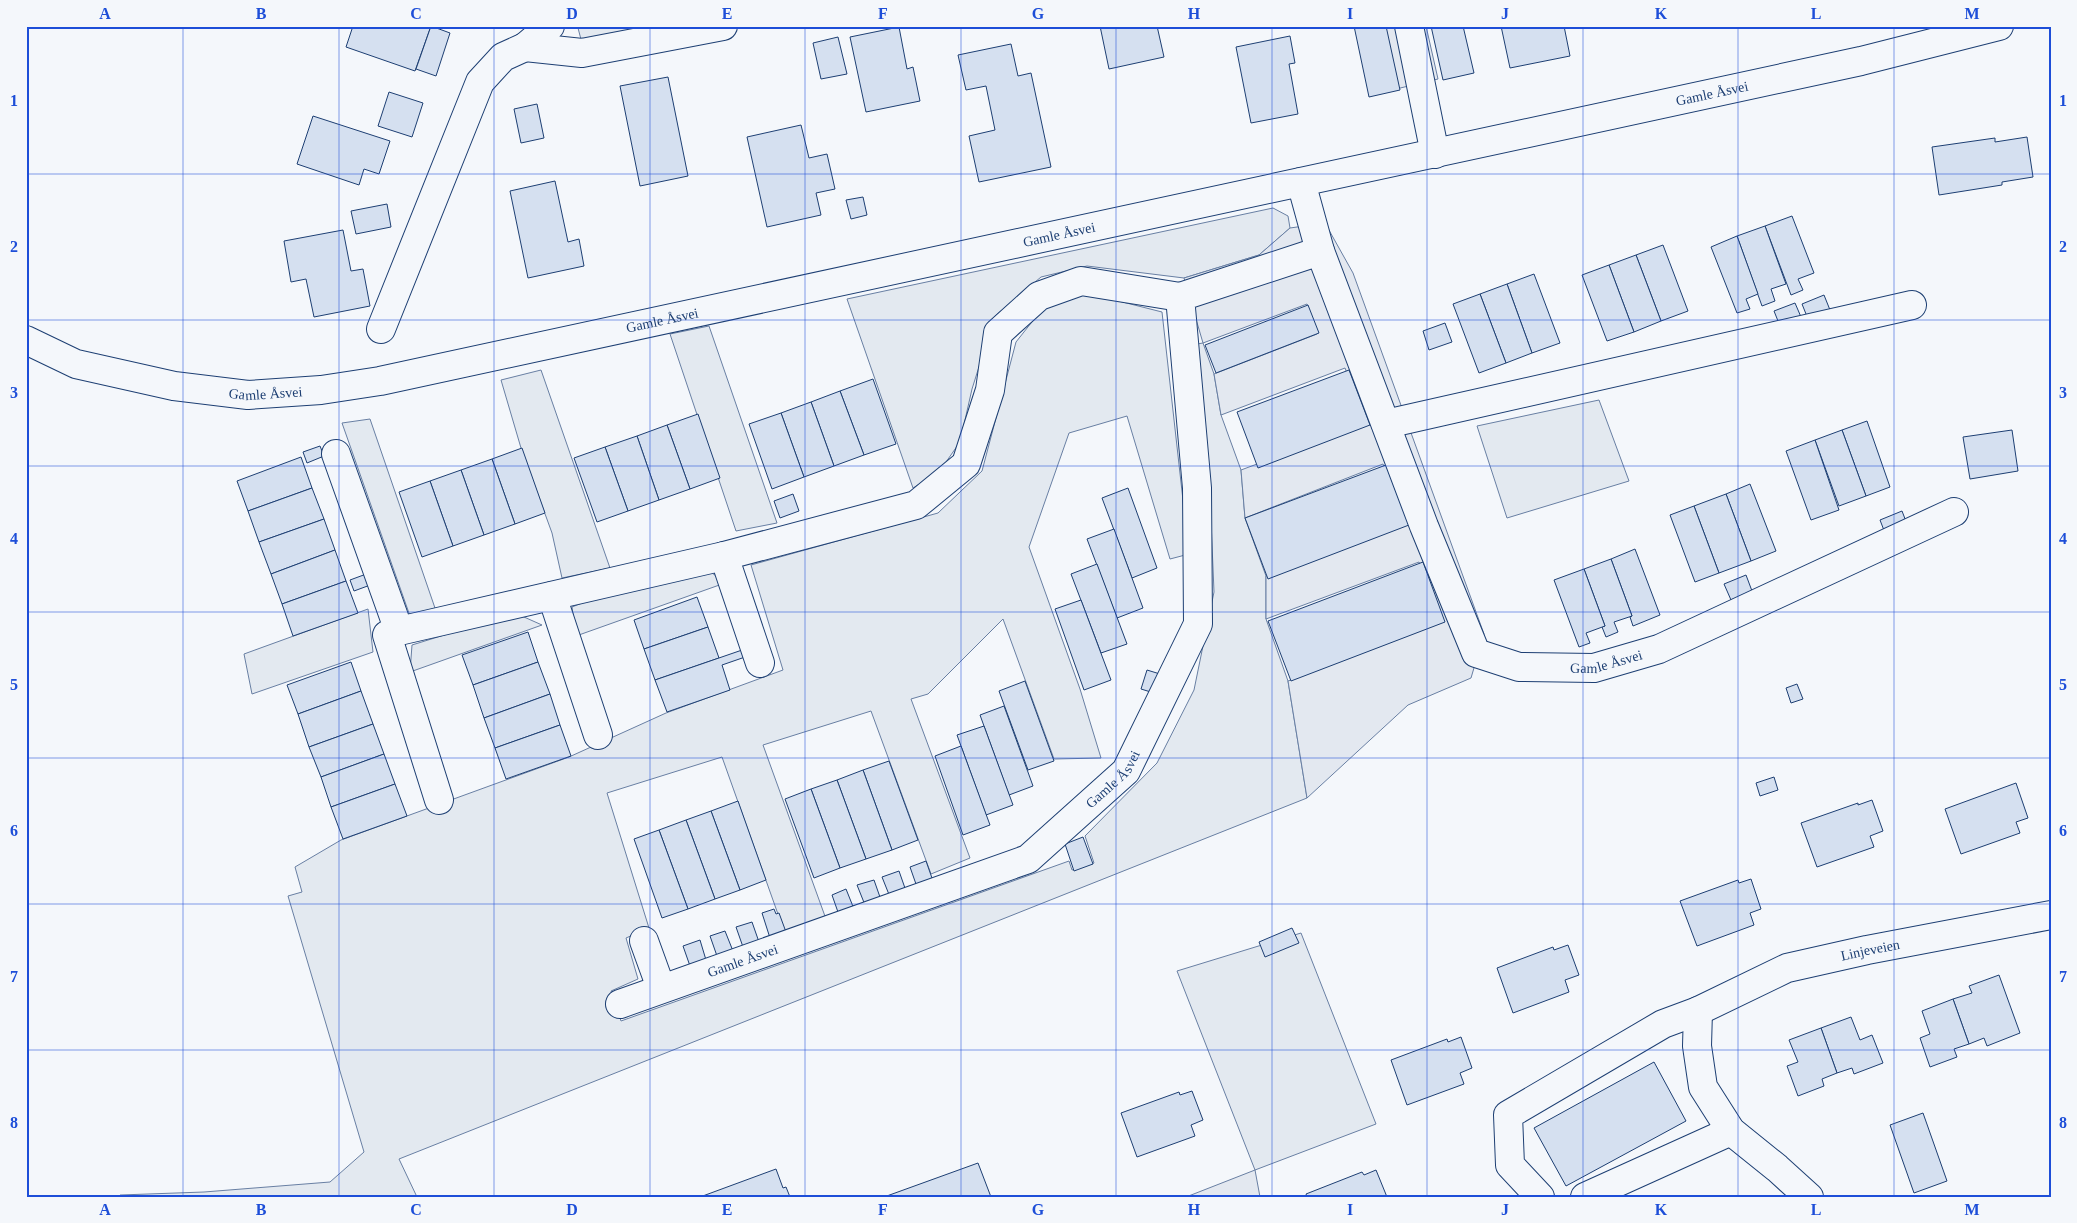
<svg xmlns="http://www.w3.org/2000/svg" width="2077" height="1223" font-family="'Times New Roman',serif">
	<rect width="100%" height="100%" fill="#f4f7fb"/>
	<g fill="#e3e9f0" stroke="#687fa3">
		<polygon points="583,26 679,26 583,47 578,28"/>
		<polygon points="1273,208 1288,216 1290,228 1259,255 1184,278 1087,266 1041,277 995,316 972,389 960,442 939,472 913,488 847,299"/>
		<polygon points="1087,293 1162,312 1189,554 1170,559 1127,416 1069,433 1029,547 1080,689 1101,758 1054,759 1003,619 928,694 911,699 970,858 931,874 871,711 763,745 826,919 784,931 722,757 607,793 649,928 626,938 638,979 611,991 621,1021 1069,861 1072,870 1094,863 1085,836 1157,763 1194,690 1214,592 1209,473 1191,345 1203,343 1214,374 1221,415 1241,470 1245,518 1266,576 1266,619 1288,681 1307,798 399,1159 417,1197 118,1197 120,1195 204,1192 330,1182 364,1152 288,896 302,892 295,867 341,840 569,757 666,713 783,670 751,565 938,513 982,471 1016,342 1043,308"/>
		<polygon points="709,326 777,523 736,531 670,334"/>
		<polygon points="541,370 610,568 562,578 552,533 521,448 501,380"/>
		<polygon points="1599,400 1629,481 1507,518 1477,426"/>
		<polygon points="370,419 436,611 410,616 342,423"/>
		<polygon points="707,569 725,583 576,636 572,607 617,589"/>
		<polygon points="368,609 373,652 252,694 244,654"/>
		<polygon points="515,613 542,625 410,672 412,645"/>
		<polygon points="1301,933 1376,1124 1255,1170 1177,971"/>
	</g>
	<g fill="#e3e8f0" stroke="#687fa3">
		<polygon points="1382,26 1426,26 1438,79 1396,89"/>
		<polygon points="1325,223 1353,273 1484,634 1471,678 1408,705 1307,798 1288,681 1442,622 1419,562 1266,619 1266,576 1406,522 1383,464 1245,518 1241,470 1367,423 1345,368 1221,415 1214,374 1317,334 1307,304 1203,343 1184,278 1259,255 1290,228"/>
		<polygon points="1255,1170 1260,1197 1186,1197"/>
	</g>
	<g fill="#d5e0f0" stroke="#1d3f73">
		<polygon points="353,26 431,26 415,71 346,47"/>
		<polygon points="431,26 450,33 436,76 416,69"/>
		<polygon points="1100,26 1157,26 1164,57 1109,69"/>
		<polygon points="1354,26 1386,26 1400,90 1369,97"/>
		<polygon points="1431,26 1463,26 1474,73 1443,80"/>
		<polygon points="1501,26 1564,26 1570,56 1510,68"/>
		<polygon points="899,27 907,69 913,67 920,101 866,112 850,37"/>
		<polygon points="1290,36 1295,63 1289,64 1298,114 1251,123 1236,47"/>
		<polygon points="838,37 847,74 821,79 813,43"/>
		<polygon points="1011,44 1018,76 1031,73 1051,167 979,182 969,136 995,130 986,86 966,90 958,55"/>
		<polygon points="668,77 688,176 640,186 620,86"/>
		<polygon points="389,92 423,103 412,137 378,126"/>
		<polygon points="537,104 544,138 521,143 514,109"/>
		<polygon points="313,116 390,141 379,174 364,169 359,185 297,164"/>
		<polygon points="801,125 809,158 827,154 835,189 816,193 821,215 767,227 747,137"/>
		<polygon points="2027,137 2033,177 2002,182 2002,185 1939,195 1932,147 1995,138 1995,142"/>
		<polygon points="555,181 568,242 579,239 584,266 528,278 510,191"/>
		<polygon points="863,197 867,215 851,219 846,200"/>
		<polygon points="387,204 391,227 356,234 351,211"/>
		<polygon points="1792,216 1814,273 1798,279 1803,290 1791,295 1765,226"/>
		<polygon points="1765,226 1786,284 1771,289 1775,301 1762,306 1737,236"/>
		<polygon points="343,230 351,271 363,269 370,306 314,317 306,279 291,282 284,241"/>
		<polygon points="1737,236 1758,294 1746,299 1750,309 1737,313 1711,247"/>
		<polygon points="1663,245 1688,311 1661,321 1636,255"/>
		<polygon points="1636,255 1661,321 1634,332 1609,265"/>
		<polygon points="1609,265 1634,332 1607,341 1582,275"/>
		<polygon points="1534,274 1560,343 1532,353 1507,284"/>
		<polygon points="1507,284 1532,353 1506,363 1480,294"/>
		<polygon points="1480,294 1506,363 1479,373 1453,304"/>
		<polygon points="1824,295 1830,310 1808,319 1802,304"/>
		<polygon points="1795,303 1801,317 1780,326 1774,311"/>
		<polygon points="1308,305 1319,333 1216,373 1205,345"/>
		<polygon points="1445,323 1452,342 1429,350 1423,331"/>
		<polygon points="1349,370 1370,425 1258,468 1237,412"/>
		<polygon points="873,379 896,444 864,455 840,391"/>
		<polygon points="840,391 864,455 834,466 811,402"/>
		<polygon points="811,402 834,466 804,477 781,413"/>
		<polygon points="781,413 804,477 772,489 749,424"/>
		<polygon points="698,414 720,478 690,489 667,425"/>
		<polygon points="1867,421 1890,487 1866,496 1842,430"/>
		<polygon points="667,425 690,489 659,500 637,436"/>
		<polygon points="1842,430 1866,496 1839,506 1815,440"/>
		<polygon points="2012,430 2018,471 1970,479 1963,437"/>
		<polygon points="637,436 659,500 628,511 605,447"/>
		<polygon points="1815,440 1839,510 1811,520 1786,451"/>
		<polygon points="320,446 324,456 307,463 303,452"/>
		<polygon points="605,447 628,511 597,522 574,458"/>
		<polygon points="522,448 545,513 515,524 492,459"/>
		<polygon points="301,457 312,488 248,511 237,481"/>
		<polygon points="492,459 515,524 484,535 461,470"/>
		<polygon points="1386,465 1409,525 1268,579 1245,518"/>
		<polygon points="461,470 484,535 453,546 430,481"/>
		<polygon points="430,481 453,546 422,557 399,492"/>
		<polygon points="1750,484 1776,551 1751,561 1726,494"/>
		<polygon points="312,488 324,519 259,542 248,511"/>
		<polygon points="1128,488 1157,568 1132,578 1102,498"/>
		<polygon points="793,494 799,511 780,518 774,501"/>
		<polygon points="1726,494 1751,561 1719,573 1694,506"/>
		<polygon points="1694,506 1719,573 1695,582 1670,515"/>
		<polygon points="1902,511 1907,524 1885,533 1880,520"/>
		<polygon points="324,519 335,550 271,574 259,542"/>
		<polygon points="1114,529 1143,608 1117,618 1087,539"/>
		<polygon points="1635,549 1660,615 1633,626 1630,617 1632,616 1611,559"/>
		<polygon points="335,550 346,581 282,604 271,574"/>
		<polygon points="1611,559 1632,616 1614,622 1618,632 1606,637 1602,627 1605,626 1584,569"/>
		<polygon points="1423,562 1445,622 1291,681 1268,621"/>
		<polygon points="1097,564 1127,644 1101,653 1071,574"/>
		<polygon points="1584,569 1605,626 1586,633 1590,643 1579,647 1554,580"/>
		<polygon points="369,573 373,584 354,591 350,580"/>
		<polygon points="1746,575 1752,591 1731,600 1724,584"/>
		<polygon points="346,581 358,613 293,636 282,604"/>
		<polygon points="697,597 708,627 644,649 634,620"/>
		<polygon points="1081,600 1111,680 1084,690 1055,609"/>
		<polygon points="708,627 719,658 655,680 644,649"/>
		<polygon points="528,632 538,662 473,685 462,655"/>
		<polygon points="745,649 748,656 722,665 730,690 667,712 655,680"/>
		<polygon points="351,662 361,691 298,714 287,685"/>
		<polygon points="538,662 550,694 484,718 473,685"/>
		<polygon points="1147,670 1160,674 1154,693 1141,689"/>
		<polygon points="1025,681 1054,761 1028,770 999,691"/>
		<polygon points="1797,684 1803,699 1791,703 1786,688"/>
		<polygon points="361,691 373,724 309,747 298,714"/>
		<polygon points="550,694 560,725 495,748 484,718"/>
		<polygon points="1004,706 1033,786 1009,795 980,715"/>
		<polygon points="373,724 384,754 321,777 309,747"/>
		<polygon points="560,725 571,756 506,779 495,748"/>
		<polygon points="984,726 1013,805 986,815 957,735"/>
		<polygon points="961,746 990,825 963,835 935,756"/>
		<polygon points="384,754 395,784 331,807 321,777"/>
		<polygon points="889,761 918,840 892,850 863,770"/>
		<polygon points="863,770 892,850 866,859 837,780"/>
		<polygon points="1774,777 1778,790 1760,796 1756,783"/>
		<polygon points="837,780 866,859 840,868 811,789"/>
		<polygon points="2016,783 2028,818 2016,822 2020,833 1961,854 1945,809"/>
		<polygon points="395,784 407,816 343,839 331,807"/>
		<polygon points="811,789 840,868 814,878 785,799"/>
		<polygon points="1872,800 1883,831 1870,836 1874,847 1817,867 1801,823 1858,803 1858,805"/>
		<polygon points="738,801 766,880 740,890 711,811"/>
		<polygon points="711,811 740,890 715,899 686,820"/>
		<polygon points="686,820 715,899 688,909 659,830"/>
		<polygon points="659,830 688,909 662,918 634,839"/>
		<polygon points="1083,837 1093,864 1074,871 1065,844"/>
		<polygon points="926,861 933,881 917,887 910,867"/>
		<polygon points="899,871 906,891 890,897 882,877"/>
		<polygon points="1751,879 1761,909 1750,913 1754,925 1697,946 1680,901 1738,880 1739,883"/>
		<polygon points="874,880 881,900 865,905 857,885"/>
		<polygon points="846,889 854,909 839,915 832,895"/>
		<polygon points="774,909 776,914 779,913 786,932 770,938 762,913"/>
		<polygon points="752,922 759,942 743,947 736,927"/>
		<polygon points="1292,928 1299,943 1265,957 1259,942"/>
		<polygon points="725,931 733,951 717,956 710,936"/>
		<polygon points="700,940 706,960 690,966 683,946"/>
		<polygon points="1568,945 1579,975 1565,980 1569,992 1513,1013 1497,968 1553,947 1554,950"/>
		<polygon points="1999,975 2020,1033 1987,1046 1984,1038 1969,1044 1953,999 1972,993 1969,986"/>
		<polygon points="1953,999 1969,1044 1954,1049 1957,1057 1930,1067 1920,1038 1930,1034 1922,1011"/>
		<polygon points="1851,1017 1860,1040 1872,1035 1883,1063 1854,1074 1852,1068 1837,1073 1821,1028"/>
		<polygon points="1821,1028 1837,1073 1822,1079 1824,1086 1798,1096 1787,1066 1798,1062 1789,1040"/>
		<polygon points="1461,1037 1472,1068 1460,1073 1464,1084 1407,1105 1391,1060 1447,1039 1448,1042"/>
		<polygon points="1654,1062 1686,1121 1566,1186 1534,1128"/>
		<polygon points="1192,1091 1203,1120 1191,1125 1195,1136 1137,1157 1121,1113 1179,1092 1180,1095"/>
		<polygon points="1923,1113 1947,1181 1914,1193 1890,1125"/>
		<polygon points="978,1163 991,1197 884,1197"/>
		<polygon points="776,1169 783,1188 786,1187 790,1197 700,1197"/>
		<polygon points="1376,1170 1387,1197 1307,1197 1306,1194 1362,1172 1364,1175"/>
	</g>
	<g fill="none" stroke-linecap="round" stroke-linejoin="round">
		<defs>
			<g id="minor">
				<polyline points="550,26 525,47 582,53 723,26"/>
				<polyline points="1409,26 1435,154"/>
				<path id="s1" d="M1301,182L1320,251L1424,526L1476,653L1519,667L1594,668L1659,649L1954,512"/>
				<polyline points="381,329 480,82 503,57 525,47"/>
				<path id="s2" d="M26,340L76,364L174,386L248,395L321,390L380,381L1861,61L1999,26"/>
				<polyline points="1386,424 1912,305"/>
				<polyline points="336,454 399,631 724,556 916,505 966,464 990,390 998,333 1039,296 1081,281 1180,297"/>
				<polyline points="724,556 760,663"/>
				<polyline points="552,596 598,735"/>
				<polyline points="399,631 387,635 439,800"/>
				<polyline points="644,941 661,988"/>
				<path id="s3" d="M620,1004L1028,859L1126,771L1198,624L1197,488L1180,297L1320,251"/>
				<polyline points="1698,1011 1697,1046 1703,1087 1731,1131 1777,1168 1809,1197"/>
				<path id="s4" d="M1540,1197L1510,1165L1508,1115L1663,1024L1698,1011L1787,968L1867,950L2051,915"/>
				<polyline points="1585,1197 1731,1131"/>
			</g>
		</defs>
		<use href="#minor" stroke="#1d3f73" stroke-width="30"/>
		<use href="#minor" stroke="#f4f7fb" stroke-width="28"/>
	</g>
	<path fill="none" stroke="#1d4ed8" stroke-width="1" stroke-opacity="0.55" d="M183,26V1197M339,26V1197M494,26V1197M650,26V1197M805,26V1197M961,26V1197M1116,26V1197M1272,26V1197M1427,26V1197M1583,26V1197M1738,26V1197M1894,26V1197M26,174H2051M26,320H2051M26,466H2051M26,612H2051M26,758H2051M26,904H2051M26,1050H2051"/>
	<g text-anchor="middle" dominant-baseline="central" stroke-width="4" stroke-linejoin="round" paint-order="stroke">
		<g font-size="14" fill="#1d3f73" stroke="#f4f7fb">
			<text stroke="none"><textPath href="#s2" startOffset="1726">Gamle Åsvei</textPath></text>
			<text stroke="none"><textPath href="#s2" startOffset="1058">Gamle Åsvei</textPath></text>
			<text stroke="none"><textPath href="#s2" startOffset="652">Gamle Åsvei</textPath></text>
			<text stroke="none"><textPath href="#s2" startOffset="248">Gamle Åsvei</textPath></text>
			<text stroke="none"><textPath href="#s1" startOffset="636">Gamle Åsvei</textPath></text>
			<text stroke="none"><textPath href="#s3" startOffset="550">Gamle Åsvei</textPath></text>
			<text stroke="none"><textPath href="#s4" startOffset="495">Linjeveien</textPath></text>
			<text stroke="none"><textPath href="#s3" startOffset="130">Gamle Åsvei</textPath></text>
		</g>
	</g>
	<rect width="2077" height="1223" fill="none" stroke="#f4f7fb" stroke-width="55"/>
	<rect x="28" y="28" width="2022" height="1168" fill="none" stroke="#1d4ed8" stroke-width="2"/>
	<g font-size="16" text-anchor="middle" font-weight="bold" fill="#1d4ed8">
		<text x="105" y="19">A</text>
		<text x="261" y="19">B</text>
		<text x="416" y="19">C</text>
		<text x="572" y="19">D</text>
		<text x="727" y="19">E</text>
		<text x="883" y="19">F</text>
		<text x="1038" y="19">G</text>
		<text x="1194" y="19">H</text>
		<text x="1350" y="19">I</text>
		<text x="1505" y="19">J</text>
		<text x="1661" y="19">K</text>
		<text x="1816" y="19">L</text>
		<text x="1972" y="19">M</text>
		<text x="14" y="106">1</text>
		<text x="2063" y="106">1</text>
		<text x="14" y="252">2</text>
		<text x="2063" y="252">2</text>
		<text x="14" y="398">3</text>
		<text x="2063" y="398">3</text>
		<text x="14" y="544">4</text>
		<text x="2063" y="544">4</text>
		<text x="14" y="690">5</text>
		<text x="2063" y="690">5</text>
		<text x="14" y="836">6</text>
		<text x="2063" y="836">6</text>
		<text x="14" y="982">7</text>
		<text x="2063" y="982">7</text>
		<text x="14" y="1128">8</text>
		<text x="2063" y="1128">8</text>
		<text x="105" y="1215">A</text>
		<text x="261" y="1215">B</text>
		<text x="416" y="1215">C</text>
		<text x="572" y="1215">D</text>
		<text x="727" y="1215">E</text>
		<text x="883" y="1215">F</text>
		<text x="1038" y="1215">G</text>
		<text x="1194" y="1215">H</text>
		<text x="1350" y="1215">I</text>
		<text x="1505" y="1215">J</text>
		<text x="1661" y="1215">K</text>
		<text x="1816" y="1215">L</text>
		<text x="1972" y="1215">M</text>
	</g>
</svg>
